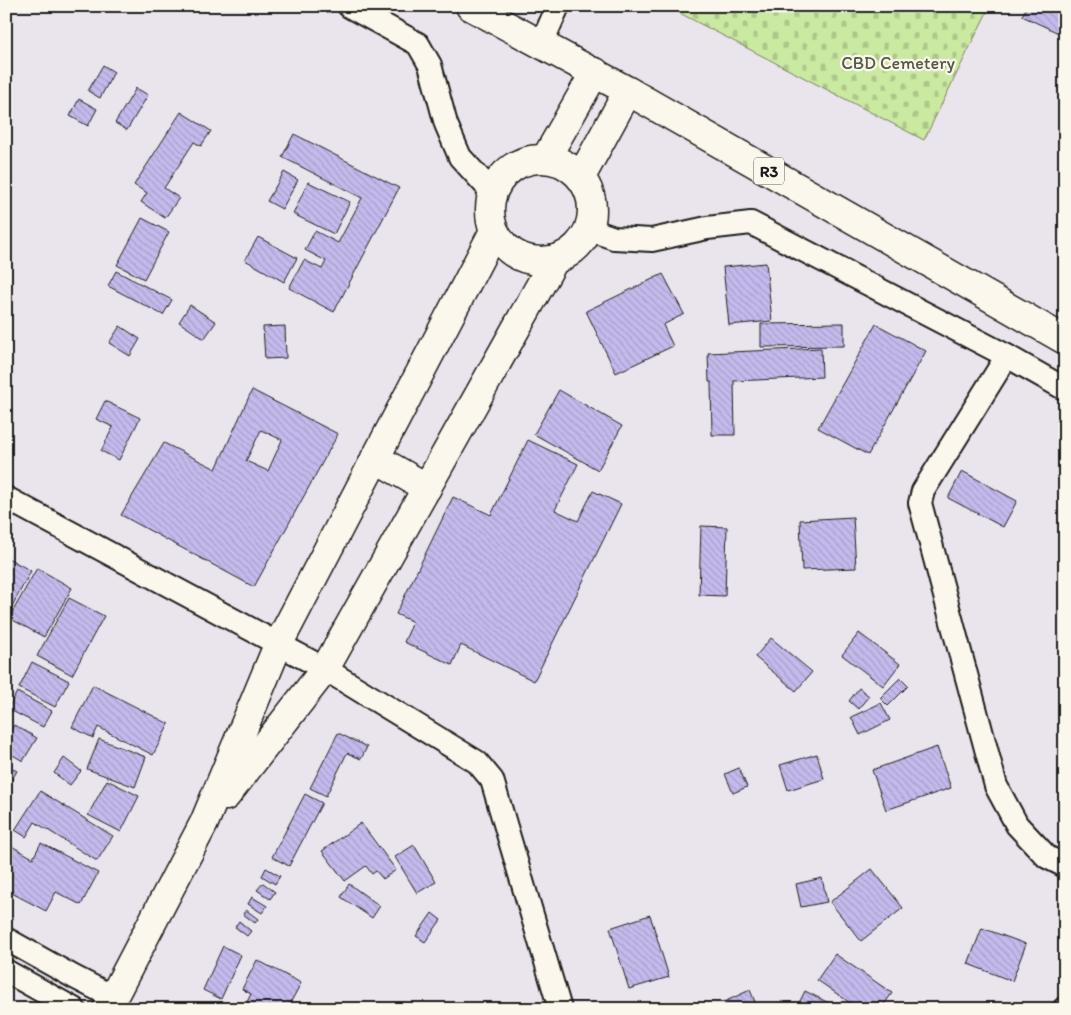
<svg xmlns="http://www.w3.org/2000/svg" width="1071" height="1015" font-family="Itim,sans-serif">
	<defs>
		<pattern id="cemetery-stones" width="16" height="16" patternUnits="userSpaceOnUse" patternTransform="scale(1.25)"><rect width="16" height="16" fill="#cae9a1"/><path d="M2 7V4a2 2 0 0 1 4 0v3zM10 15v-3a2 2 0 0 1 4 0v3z" fill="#adc78a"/></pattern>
		<pattern id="building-back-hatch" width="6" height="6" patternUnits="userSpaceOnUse" patternTransform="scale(1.25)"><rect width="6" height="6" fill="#c4baec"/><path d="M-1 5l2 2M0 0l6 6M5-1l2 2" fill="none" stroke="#a89fca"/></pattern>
	</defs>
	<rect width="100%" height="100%" fill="#eae5ec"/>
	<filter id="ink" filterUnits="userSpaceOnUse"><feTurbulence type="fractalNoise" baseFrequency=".02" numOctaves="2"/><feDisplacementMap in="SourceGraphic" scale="10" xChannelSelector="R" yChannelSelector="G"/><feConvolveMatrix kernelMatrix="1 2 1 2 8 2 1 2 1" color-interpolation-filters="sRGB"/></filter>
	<g filter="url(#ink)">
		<polygon fill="url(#cemetery-stones)" stroke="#73825e" points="666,6 990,6 924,140"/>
		<g fill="url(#building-back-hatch)" stroke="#1c1c1c" fill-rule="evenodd">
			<polygon points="1027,6 1065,6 1065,36 1022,16"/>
			<polygon points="103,65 114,72 100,98 88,91"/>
			<polygon points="136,88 148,95 127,130 115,123"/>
			<polygon points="79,99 97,109 88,126 70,116"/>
			<polygon points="181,112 211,131 201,146 194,142 164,188 179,198 165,218 141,202 147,193 134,185"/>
			<polygon points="294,134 399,188 334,312 289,288 304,260 322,269 326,261 305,250 315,231 338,243 362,198 282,157"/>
			<polygon points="284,172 298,180 282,209 267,201"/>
			<polygon points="308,182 350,202 334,234 293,214"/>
			<polygon points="142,218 169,232 144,279 117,265"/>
			<polygon points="258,237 297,258 284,282 245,260"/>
			<polygon points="766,263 772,321 729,325 723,267"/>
			<polygon points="116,271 172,300 163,315 108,286"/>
			<polygon points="663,274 684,314 663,325 673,346 616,373 586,311"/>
			<polygon points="190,305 216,322 204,339 179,322"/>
			<polygon points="844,323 844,346 761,347 761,324"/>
			<polygon points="876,324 926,351 868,455 818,428"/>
			<polygon points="120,326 140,339 130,356 109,343"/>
			<polygon points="285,326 286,358 265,359 263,327"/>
			<polygon points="821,348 822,377 734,381 735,435 712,435 711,382 709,382 708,353"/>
			<path d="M252,390L338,434L254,587L121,515L164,443L216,469ZM261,430L282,440L268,471L246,461Z"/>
			<polygon points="559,390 622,426 598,470 534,434"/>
			<polygon points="105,401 140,418 119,460 101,451 113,427 96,419"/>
			<polygon points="528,440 578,464 555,510 578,521 593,491 621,504 534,681 461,645 452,665 404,642 413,622 396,614 453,497 491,515"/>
			<polygon points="962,471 1017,501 1003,527 948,498"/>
			<polygon points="853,517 856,568 802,570 800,520"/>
			<polygon points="701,526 727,527 725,596 699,595"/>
			<polygon points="6,557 31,571 6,617"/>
			<polygon points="37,568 72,588 44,637 9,618"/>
			<polygon points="69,598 104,616 72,675 37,656"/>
			<polygon points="859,633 900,664 883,686 842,655"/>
			<polygon points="771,638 812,672 796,691 755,657"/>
			<polygon points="32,662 69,681 55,707 19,688"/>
			<polygon points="900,678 908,686 888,706 880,698"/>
			<polygon points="93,685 169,724 153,755 98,727 93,738 72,727"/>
			<polygon points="859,688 869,696 858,709 849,701"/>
			<polygon points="17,692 52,711 43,727 8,709"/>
			<polygon points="881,703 890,720 860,735 851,717"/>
			<polygon points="14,725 37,738 23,761 6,751 6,735 7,736"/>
			<polygon points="338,733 367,747 361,759 347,753 326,796 310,788"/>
			<polygon points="99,739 146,757 135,787 87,769"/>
			<polygon points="937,747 951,788 886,810 872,770"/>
			<polygon points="817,754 824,779 788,790 780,765"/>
			<polygon points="64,758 81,771 70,785 54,773"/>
			<polygon points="6,765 17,771 6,789"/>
			<polygon points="739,768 747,787 733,793 725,774"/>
			<polygon points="107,780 139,796 121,832 88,815"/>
			<polygon points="40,791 113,836 97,861 35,822 26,837 15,830"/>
			<polygon points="305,794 322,803 289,866 272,857"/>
			<polygon points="361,823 396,870 383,879 376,871 372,874 366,866 345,881 322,851"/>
			<polygon points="6,843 33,858 41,843 98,873 81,905 56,892 46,911 6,890"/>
			<polygon points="414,845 436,882 417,893 395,857"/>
			<polygon points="266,868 280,876 275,884 262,876"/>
			<polygon points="872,869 903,908 861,941 830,902"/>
			<polygon points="822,878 827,902 801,907 796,884"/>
			<polygon points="263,883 275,892 270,899 257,890"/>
			<polygon points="349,884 380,906 372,918 341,897"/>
			<polygon points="252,897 267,906 262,913 248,904"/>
			<polygon points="246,910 258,919 255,923 243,914"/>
			<polygon points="432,913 441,920 425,942 416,936"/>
			<polygon points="650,915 669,977 629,989 610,928"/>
			<polygon points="239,921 251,931 247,936 235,927"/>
			<polygon points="982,928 1026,944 1012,981 968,964"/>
			<polygon points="223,946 241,955 221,999 203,990"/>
			<polygon points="835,954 892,993 881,1009 859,1009 817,980"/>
			<polygon points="257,960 301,983 287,1009 259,1009 247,1002 251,994 242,989"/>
			<polygon points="750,990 758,1009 727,1009 724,1002"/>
			<polygon points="805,991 841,1009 796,1009"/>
		</g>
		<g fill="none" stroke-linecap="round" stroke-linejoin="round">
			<defs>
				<g id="minor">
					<polyline points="349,6 418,44 430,65 446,124 460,157 492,192"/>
					<polyline points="541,45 558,6"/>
					<polyline points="588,229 614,238 652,240 707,228 751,223 1007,356 1065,389"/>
					<polyline points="1007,356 923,491 920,503 996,786 1017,825 1047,857 1065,866"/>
					<polyline points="6,498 325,669 477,762 492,780 560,1009"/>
					<polyline points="6,939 74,977 113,997"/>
					<polyline points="6,971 74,1009"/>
					<polyline points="1064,1009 1065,1008"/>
				</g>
				<g id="tertiary">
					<polyline points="546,158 595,72"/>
					<circle cx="541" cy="210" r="51"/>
					<polyline points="581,177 628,91"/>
					<polyline points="375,458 427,488"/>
					<polyline points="226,796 325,669 555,259"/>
					<polyline points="107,1009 204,823 278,645 494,231"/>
				</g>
				<polyline id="trunk" points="470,6 628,91 1065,340"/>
			</defs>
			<use href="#minor" stroke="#1c1c1c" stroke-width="26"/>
			<use href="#tertiary" stroke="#1c1c1c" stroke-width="31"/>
			<use href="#trunk" stroke="#1c1c1c" stroke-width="31"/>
			<use href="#minor" stroke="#fbf7ec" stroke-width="22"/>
			<use href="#tertiary" stroke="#fbf7ec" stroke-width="28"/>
			<use href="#trunk" stroke="#fbf7ec" stroke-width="28"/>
		</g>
	</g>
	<g text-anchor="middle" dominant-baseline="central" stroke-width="4.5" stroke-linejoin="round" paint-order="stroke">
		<rect fill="#fbf7ec" stroke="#5f5e5a" stroke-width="1" x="754" y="157.5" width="30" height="27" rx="4"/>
		<g font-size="16" font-weight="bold" fill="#1c1c1c">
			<text x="769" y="171">R3</text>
		</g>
		<g font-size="18" fill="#505a44" stroke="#fbf7ec">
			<text x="898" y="63">CBD Cemetery</text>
		</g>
	</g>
	<rect width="1071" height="1015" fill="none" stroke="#fbf7ec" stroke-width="25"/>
	<rect x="12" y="12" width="1046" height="990" fill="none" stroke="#1c1c1c" stroke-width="2" filter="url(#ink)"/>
</svg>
